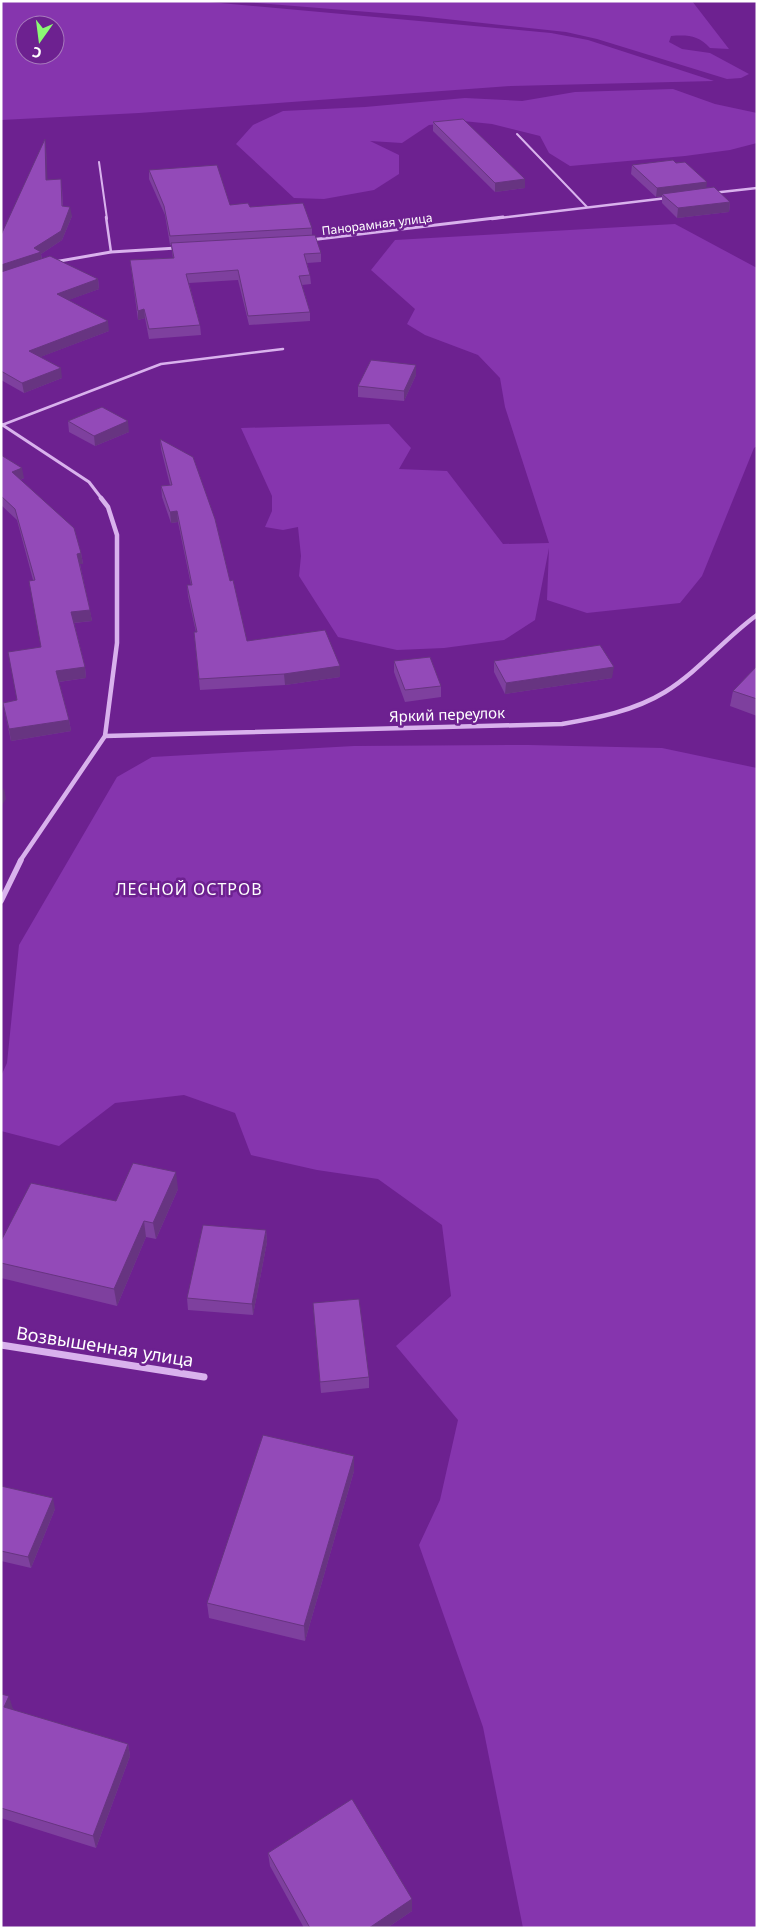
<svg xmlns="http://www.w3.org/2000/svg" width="758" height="1929" font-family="'Noto Sans',sans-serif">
	<rect width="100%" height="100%" fill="#6d2190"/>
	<g fill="#8635ae" fill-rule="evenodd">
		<path d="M1,1H198L551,33L588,40L714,81L511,86L139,113L1,120ZM25,25H55V55H25Z"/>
		<path d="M234,1H692L729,49L710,48C698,35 688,35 671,36L669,42L682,49L710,53L749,74L741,78L727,79L597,39L566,32L418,16Z"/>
		<polygon points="673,89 715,104 757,113 757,143 730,150 685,156 570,166 549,153 540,136 492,124 463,121 429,125 402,143 370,141 399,155 399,174 374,190 324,199 294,198 236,144 253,125 283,111 365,107 465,98 522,101 575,92"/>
		<polygon points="675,224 757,268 757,446 754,448 702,576 680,603 587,613 547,600 549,548 535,620 504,640 444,648 397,650 338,637 299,576 301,556 298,527 283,530 265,527 272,511 272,496 241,428 389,424 411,448 399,469 447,471 503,544 549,543 505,407 500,378 478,355 425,335 407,324 415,309 371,270 395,240"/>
		<polygon points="529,745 662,748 757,768 757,1928 523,1928 483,1727 419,1545 440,1500 458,1420 396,1346 451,1296 442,1225 378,1179 317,1170 251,1155 235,1113 184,1095 115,1103 59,1146 1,1131 1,1076 7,1063 19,945 117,777 152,757 354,746"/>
	</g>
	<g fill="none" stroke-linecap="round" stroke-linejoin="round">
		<g stroke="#d9b2ed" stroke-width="2">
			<polyline points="517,134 587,207"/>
			<polyline points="99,162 107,219"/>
		</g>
		<g stroke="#d9b2ed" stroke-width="2.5">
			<polyline points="106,217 111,252"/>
			<polyline points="2,425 161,364 283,349"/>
		</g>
		<g stroke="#d9b2ed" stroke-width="2.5">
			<polyline points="712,193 757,188"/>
			<polyline points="492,219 667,198"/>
		</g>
		<g stroke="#d9b2ed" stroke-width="3">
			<polyline points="310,240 503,217"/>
			<polyline points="54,262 111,252 177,248"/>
			<polyline points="1,424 89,482 102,499"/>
		</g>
		<g stroke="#d9b2ed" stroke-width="4.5">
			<path d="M105,736L562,724C597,718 634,711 665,692C699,671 725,638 757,615"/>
			<polyline points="20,861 105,736 117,643 117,535 108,507 101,498"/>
		</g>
		<polyline stroke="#d9b2ed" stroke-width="5.5" points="1,901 21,860"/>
		<polyline stroke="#d9b2ed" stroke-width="7" points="1,1345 204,1377"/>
	</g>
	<g fill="#7e409e">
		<polygon points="433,122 525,179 525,188 495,192 433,131"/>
		<polygon points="46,147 47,180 62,188 63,207 72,216 62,240 41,254 42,259 98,279 99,289 68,300 109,331 40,357 62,378 24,393 1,380 1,235"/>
		<polygon points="632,165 707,188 730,202 729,212 677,218 662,203 662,196 656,197 631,174"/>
		<polygon points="149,170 230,205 250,207 312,228 312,235 321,253 321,262 307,263 310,275 311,284 302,285 310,312 310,321 249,325 238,280 189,283 200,325 201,335 149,339 145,318 138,320 130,260 173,258 171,245 170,245 165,215 149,179"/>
		<polygon points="416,375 404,401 358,397 358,386"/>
		<polygon points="68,421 129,432 95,446 69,432"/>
		<polygon points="160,439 230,581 247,641 340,677 285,685 200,690 194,632 196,632 188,596 187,585 191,585 178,522 171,523 162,497 161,486 170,485 161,449"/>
		<polygon points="1,455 24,478 20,480 81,553 83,564 80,564 92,621 74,623 85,667 86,678 59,682 69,720 71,731 11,741 3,703 17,700 41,647 33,580 17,520 1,505"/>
		<polygon points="394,661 441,686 441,697 405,702 394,672"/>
		<polygon points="494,661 612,678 505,694 494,672"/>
		<polygon points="757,666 757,716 730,706 733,691"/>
		<polygon points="178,1189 156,1239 146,1237 117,1306 1,1278 1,1241 116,1201"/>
		<polygon points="266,1230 267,1242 253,1315 188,1310 187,1298"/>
		<polygon points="313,1303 369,1377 369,1388 321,1393"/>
		<polygon points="354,1471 305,1641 209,1618 207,1603"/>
		<polygon points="1,1486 55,1509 31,1568 1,1561"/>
		<polygon points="1,1694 13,1709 12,1710 128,1744 130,1756 96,1848 1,1818"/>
		<polygon points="268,1853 412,1911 387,1928 304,1928 270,1866"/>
	</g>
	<g fill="#673481">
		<polygon points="45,139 46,147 48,189 46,180"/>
		<polygon points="525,179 525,188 495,192 495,183"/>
		<polygon points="707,182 706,191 662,194 662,196 656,197 657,188"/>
		<polygon points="730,202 729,212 677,218 678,208"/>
		<polygon points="70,207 72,216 62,240 41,254 42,261 1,275 1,265 34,248"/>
		<polygon points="98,279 99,289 58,304 57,294"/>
		<polygon points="144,309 145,318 138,320 138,311"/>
		<polygon points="108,321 109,331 30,361 29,351"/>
		<polygon points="416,365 416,375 404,401 404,391"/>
		<polygon points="61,368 62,378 24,393 22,383"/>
		<polygon points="128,421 129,432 95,446 94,436"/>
		<polygon points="22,468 24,478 13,483 12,472"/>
		<polygon points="177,511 178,522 171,523 170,512"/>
		<polygon points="81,553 83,564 79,564 77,554"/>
		<polygon points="90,610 92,621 72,623 71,612"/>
		<polygon points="340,666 340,677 285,685 284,674"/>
		<polygon points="85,667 86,678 58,682 56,671"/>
		<polygon points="614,667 612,678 505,694 506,683"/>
		<polygon points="69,720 71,731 11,741 9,729"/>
		<polygon points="4,788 6,799 1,807 1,792"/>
		<polygon points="176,1172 178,1189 156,1239 153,1223"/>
		<polygon points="144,1221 146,1237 117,1306 114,1289"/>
		<polygon points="266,1230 267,1242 253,1315 252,1304"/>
		<polygon points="354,1456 354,1471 305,1641 304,1626"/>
		<polygon points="53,1498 55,1509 31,1568 28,1557"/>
		<polygon points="9,1696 13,1709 8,1720 4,1707"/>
		<polygon points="128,1744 130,1756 96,1848 93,1836"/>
		<polygon points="412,1899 412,1911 387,1928 369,1928"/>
	</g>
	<g fill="#934ab8" stroke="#673481">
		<polygon points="463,119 525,179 495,183 433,122"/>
		<polygon points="45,139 46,180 61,179 62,206 70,207 61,231 34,248 41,252 1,265 1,235"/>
		<polygon points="673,160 676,163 685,162 707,182 657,188 632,165"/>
		<polygon points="217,165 230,205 248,203 250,207 303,203 312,228 170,236 164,206 149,170"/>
		<polygon points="714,187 730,202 678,208 662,194"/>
		<polygon points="315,235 321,253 304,254 310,275 299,276 310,312 248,316 238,270 186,274 200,325 149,329 144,309 138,311 130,260 174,258 171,243"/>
		<polygon points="50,256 98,279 57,294 108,321 29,351 61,368 22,383 1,371 1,272"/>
		<polygon points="371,360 416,365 404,391 358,386"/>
		<polygon points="102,407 128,421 94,436 68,421"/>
		<polygon points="160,439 193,457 215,519 230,581 233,580 247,641 325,630 340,666 284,674 199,679 194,632 197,632 187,585 192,585 177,511 170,512 161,486 172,485"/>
		<polygon points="1,455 22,468 12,472 74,528 81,553 77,554 90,610 71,612 85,667 56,671 69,720 9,729 3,703 17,700 8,652 41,647 29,581 35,580 15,509 1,496"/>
		<polygon points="600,645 614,667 506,683 494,661"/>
		<polygon points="430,657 441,686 405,690 394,661"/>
		<polygon points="757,666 757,699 733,691"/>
		<polygon points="133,1163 176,1172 153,1223 144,1221 114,1289 1,1263 1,1241 31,1183 116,1201"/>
		<polygon points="203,1225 266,1230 252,1304 187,1298"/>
		<polygon points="359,1299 369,1377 320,1382 313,1303"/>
		<polygon points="263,1435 354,1456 304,1626 207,1603"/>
		<polygon points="1,1486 53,1498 28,1557 1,1551"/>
		<polygon points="1,1694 9,1696 4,1707 128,1744 93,1836 1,1808"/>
		<polygon points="352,1799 412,1899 369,1928 310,1928 268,1853"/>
	</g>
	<g text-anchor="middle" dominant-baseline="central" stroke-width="5" stroke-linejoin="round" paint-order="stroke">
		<g font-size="12" fill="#fff" stroke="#6d2190">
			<text transform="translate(377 224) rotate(-7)">Панорамная улица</text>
		</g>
		<g font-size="15" fill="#fff" stroke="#6d2190">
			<text transform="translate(447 714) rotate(-2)">Яркий переулок</text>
		</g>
		<g font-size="16" letter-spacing="1" fill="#fff" stroke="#6d2190">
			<text x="189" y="889">ЛЕСНОЙ ОСТРОВ</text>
		</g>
		<g font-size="18" fill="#fff" stroke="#6d2190">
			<text transform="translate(105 1346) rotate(9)">Возвышенная улица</text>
		</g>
	</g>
	<rect width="758" height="1929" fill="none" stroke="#ffffff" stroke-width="5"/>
	<g transform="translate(40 40) rotate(194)"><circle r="24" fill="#6d2190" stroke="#a77abc"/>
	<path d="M0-4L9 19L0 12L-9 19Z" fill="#8bf974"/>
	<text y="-8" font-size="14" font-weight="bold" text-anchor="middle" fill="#ffffff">С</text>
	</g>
</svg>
